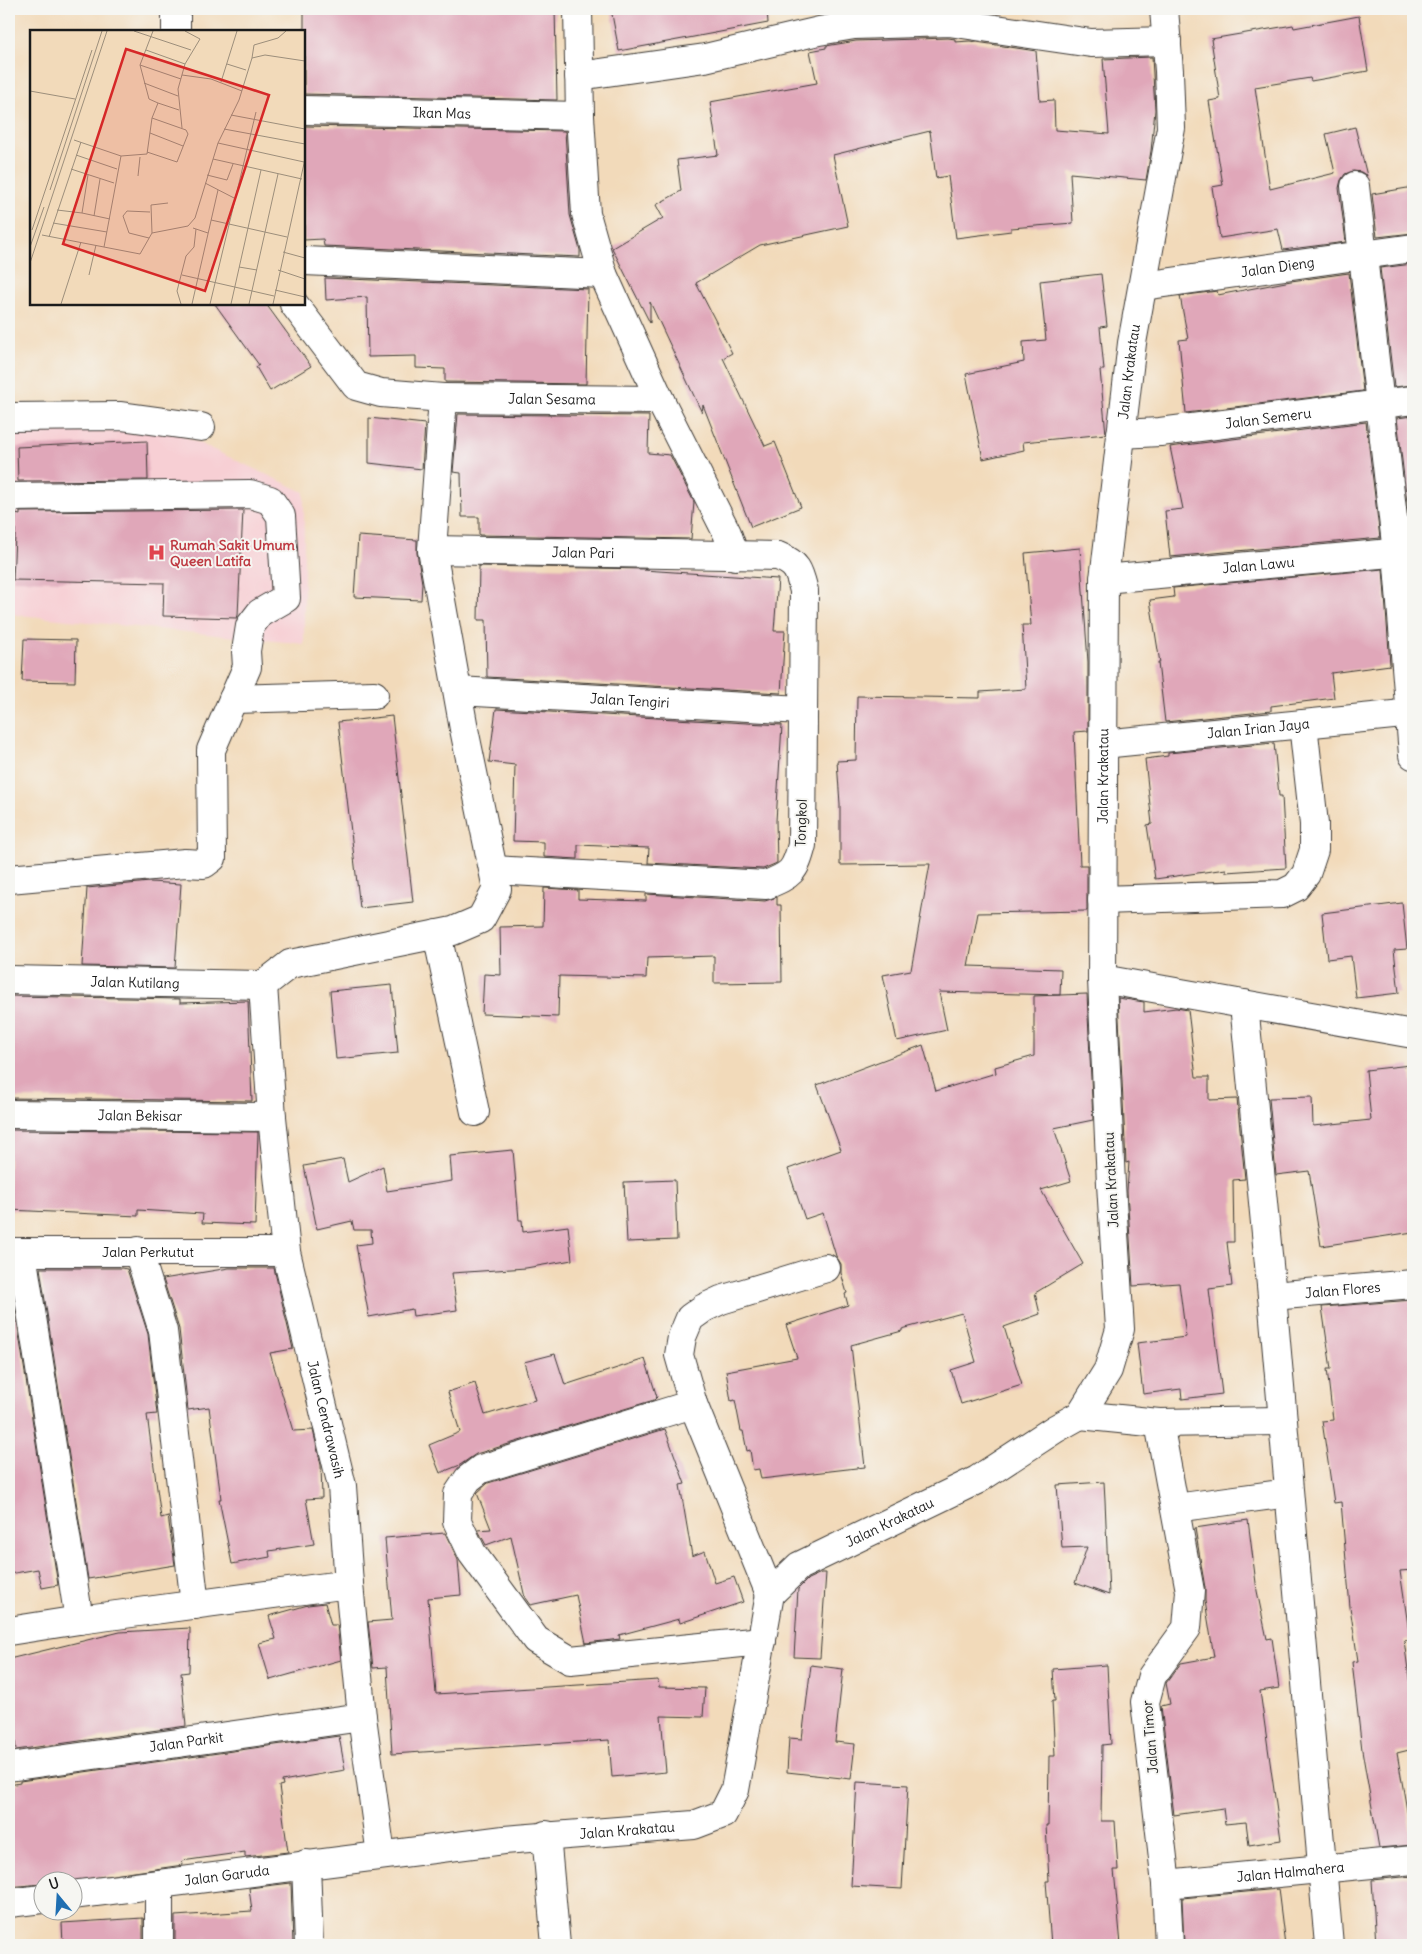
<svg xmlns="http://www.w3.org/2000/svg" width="1422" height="1954" font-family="Delius,sans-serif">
	<rect width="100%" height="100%" fill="#f6f6f2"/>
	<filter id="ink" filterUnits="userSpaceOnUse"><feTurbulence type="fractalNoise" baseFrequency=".02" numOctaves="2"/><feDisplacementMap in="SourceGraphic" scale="10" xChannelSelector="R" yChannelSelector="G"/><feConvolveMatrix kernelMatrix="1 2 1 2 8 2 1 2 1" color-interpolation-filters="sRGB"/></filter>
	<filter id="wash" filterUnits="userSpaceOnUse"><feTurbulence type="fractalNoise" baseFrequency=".0096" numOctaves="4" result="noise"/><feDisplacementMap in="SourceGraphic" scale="20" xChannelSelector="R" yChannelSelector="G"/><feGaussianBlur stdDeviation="1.12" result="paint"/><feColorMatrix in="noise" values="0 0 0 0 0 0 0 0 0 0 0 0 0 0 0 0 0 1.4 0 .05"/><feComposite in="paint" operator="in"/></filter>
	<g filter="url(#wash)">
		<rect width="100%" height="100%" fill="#f2daba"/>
		<polygon fill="#f7cfd4" points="169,429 304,492 304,644 9,614 9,432"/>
		<g id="blocks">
			<g fill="#e0a7b9">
				<polygon points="304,9 555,9 557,100 304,94"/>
				<polygon points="611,9 767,9 768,23 619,51"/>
				<polygon points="825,9 874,9 851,10 825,14"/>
				<polygon points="1359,16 1368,71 1311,81 1310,78 1255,87 1270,189 1335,173 1326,134 1355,127 1367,176 1361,172 1353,171 1345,174 1341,180 1339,188 1346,242 1283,250 1278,229 1220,238 1212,187 1223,185 1209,101 1220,99 1211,39 1293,25 1294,28"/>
				<polygon points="948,38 955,39 955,42 970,41 1036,51 1040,101 1054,100 1055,130 1109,134 1103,59 1152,57 1155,110 1151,151 1146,180 1070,173 1073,223 1011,228 1011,231 956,238 948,176 936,178 930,131 833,155 848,226 760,245 696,283 732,353 723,358 765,446 775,442 801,507 751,527 703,405 702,413 650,302 650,323 612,248 663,218 656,205 681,191 677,160 718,155 710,102 817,83 810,51 826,48 826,46 856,41"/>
				<polygon points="304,126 565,131 570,215 580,250 580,257 324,246 323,239 304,240"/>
				<polygon points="1413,187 1413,233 1377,237 1372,194"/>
				<polygon points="1413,264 1413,385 1394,387 1380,268"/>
				<polygon points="1349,273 1363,391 1186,413 1179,340 1188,339 1180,296 1217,291 1218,295 1291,281"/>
				<polygon points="1101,274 1107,326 1100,327 1104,370 1100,370 1106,434 1023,442 1024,450 983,459 966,374 1024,362 1023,342 1046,340 1040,281"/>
				<polygon points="325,278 588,289 586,384 445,382 445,369 416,368 416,356 368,357 367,297 326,300"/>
				<polygon points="215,304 266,304 311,366 270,391 256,367 259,365"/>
				<polygon points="458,414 649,416 648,453 670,455 694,502 691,539 479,535 479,517 462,517 461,473 453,472"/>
				<polygon points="1413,416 1413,536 1411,536 1397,418"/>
				<polygon points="369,418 425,424 422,469 369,463"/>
				<polygon points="1366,422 1380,538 1170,557 1165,511 1183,509 1170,447"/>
				<polygon points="147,441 148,480 18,481 17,447"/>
				<polygon points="243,510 238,615 237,618 163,616 164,583 13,580 16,514 20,515 20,512"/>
				<polygon points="358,536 417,540 417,553 422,583 421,600 354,597"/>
				<polygon points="1080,548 1088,662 1088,731 1074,732 1080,865 1087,865 1087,911 978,913 968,966 1061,969 1060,995 939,992 947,1030 897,1041 883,975 911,970 930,864 840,865 840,804 837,761 856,760 857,696 980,698 980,692 1026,689 1022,625 1031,625 1025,553"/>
				<polygon points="479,566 646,569 644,570 778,579 774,631 785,631 781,693 487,677 486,620 478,620"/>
				<polygon points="1383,569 1390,665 1331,673 1334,698 1271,706 1271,711 1165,722 1158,663 1160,663 1150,600 1174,597 1173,588"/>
				<polygon points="24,639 76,640 75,682 22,681"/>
				<polygon points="496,709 782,725 776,821 777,863 763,869 648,863 649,848 578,845 578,859 544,857 544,842 513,841 515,765 489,762"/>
				<polygon points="392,716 413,902 360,908 338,722"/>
				<polygon points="1274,743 1279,796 1282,796 1286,868 1226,872 1226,869 1155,879 1147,825 1152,824 1145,759 1168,756 1168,753"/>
				<polygon points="150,882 181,884 175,968 82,966 87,888"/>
				<polygon points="544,888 578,890 578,899 646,901 646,894 765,901 777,897 777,905 781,905 782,982 714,983 714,956 647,958 646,978 559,976 558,1017 482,1014 484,974 501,975 500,927 543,926"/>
				<polygon points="1402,903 1407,949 1394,950 1399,993 1356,998 1351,956 1327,959 1322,913"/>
				<polygon points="392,985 398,1053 336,1059 330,991"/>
				<polygon points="1087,994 1093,1120 1054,1128 1071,1181 1041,1190 1083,1264 1035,1293 1040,1314 1004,1327 1022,1385 961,1404 951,1370 976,1362 962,1313 902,1329 902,1331 851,1345 865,1467 761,1479 759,1469 753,1470 750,1450 747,1451 743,1431 741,1431 735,1400 731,1401 726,1371 797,1358 786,1325 848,1305 845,1294 847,1293 841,1273 841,1264 836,1256 823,1213 805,1219 788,1169 841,1150 817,1085 923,1045 936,1091 996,1073 995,1067 1034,1056 1034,996"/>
				<polygon points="9,996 180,999 180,1003 248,1001 252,1101 9,1098"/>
				<polygon points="1118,998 1144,1002 1144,1012 1176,1008 1188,1010 1196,1077 1209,1077 1209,1100 1237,1099 1245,1179 1233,1180 1234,1242 1227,1242 1232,1286 1209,1289 1222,1394 1182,1399 1181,1389 1143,1394 1137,1343 1186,1337 1179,1283 1133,1286 1127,1191 1129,1162 1126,1163"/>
				<polygon points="1410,1065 1413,1092 1413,1232 1321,1246 1309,1171 1276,1175 1269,1098 1312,1097 1313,1126 1371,1120 1366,1070"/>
				<polygon points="9,1130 258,1132 255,1225 202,1223 203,1214 138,1210 138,1216 9,1210"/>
				<polygon points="513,1150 519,1220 522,1220 523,1232 568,1226 572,1260 526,1268 452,1273 457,1310 413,1316 412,1309 369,1317 356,1245 372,1243 371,1230 354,1230 352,1221 317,1229 304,1166 343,1159 348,1182 383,1166 387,1191 452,1181 450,1156"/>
				<polygon points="675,1180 677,1240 627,1242 624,1182"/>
				<polygon points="40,1268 121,1268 127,1269 148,1334 157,1414 147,1415 161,1518 168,1516 175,1565 88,1579"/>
				<polygon points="229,1268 274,1268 293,1349 270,1353 293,1431 313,1430 321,1465 322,1498 306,1499 314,1544 269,1551 270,1557 232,1564 219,1499 221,1499 209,1407 188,1410 179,1329 163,1279"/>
				<polygon points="9,1270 58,1585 42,1588 38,1569 9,1574"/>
				<polygon points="1413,1300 1413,1570 1400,1571 1410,1639 1404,1640 1413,1708 1413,1749 1397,1753 1413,1845 1379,1848 1362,1750 1352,1662 1358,1661 1350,1607 1341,1502 1334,1503 1322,1421 1333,1420 1327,1369 1331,1369 1322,1307"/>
				<polygon points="555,1354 565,1385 645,1359 657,1397 654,1400 476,1454 460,1465 440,1473 429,1445 460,1432 448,1392 475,1383 485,1415 535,1400 524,1362"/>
				<polygon points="665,1429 685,1484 680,1485 692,1556 705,1551 715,1583 734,1577 743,1602 680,1623 679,1619 619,1635 620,1639 586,1643 576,1595 530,1605 525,1598 511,1536 486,1545 478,1530 491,1529 477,1493 488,1483"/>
				<polygon points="1104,1482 1105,1500 1109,1595 1075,1583 1087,1547 1062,1548 1057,1485"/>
				<polygon points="1248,1520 1257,1591 1267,1639 1272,1638 1279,1688 1260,1691 1281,1840 1249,1845 1246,1822 1225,1824 1223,1808 1174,1815 1161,1706 1170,1704 1166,1683 1181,1663 1214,1657 1205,1601 1205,1588 1195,1528"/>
				<polygon points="445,1533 458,1560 461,1595 428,1598 436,1694 658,1680 659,1687 705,1688 703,1717 661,1716 666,1772 612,1777 609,1740 392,1754 387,1667 373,1668 368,1622 392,1620 385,1538"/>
				<polygon points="821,1573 826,1573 820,1658 794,1657 798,1589 808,1579"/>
				<polygon points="325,1603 331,1625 337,1625 341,1660 270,1680 259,1643 276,1639 269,1616 308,1605"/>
				<polygon points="190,1628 189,1672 181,1673 186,1726 16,1750 9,1677 9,1659 120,1632"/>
				<polygon points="811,1665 843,1669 835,1742 855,1744 851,1779 787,1772 789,1738 802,1739"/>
				<polygon points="1107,1665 1111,1744 1102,1745 1101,1821 1115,1821 1118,1870 1114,1870 1121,1945 1051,1945 1046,1881 1049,1881 1046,1825 1048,1825 1049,1756 1055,1756 1052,1701 1055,1701 1053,1669"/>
				<polygon points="339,1736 345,1770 282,1781 283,1785 279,1786 288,1852 245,1857 245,1852 182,1861 183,1865 65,1882 42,1882 42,1884 9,1887 9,1785 20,1783 20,1781"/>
				<polygon points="857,1782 908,1785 902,1889 851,1886"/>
				<polygon points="1413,1876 1413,1945 1376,1945 1372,1880"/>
				<polygon points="291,1883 293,1945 175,1945 175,1916 252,1911 249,1888"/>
				<polygon points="1278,1889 1285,1945 1184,1945 1182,1898"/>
				<polygon points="143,1918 143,1945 63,1945 62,1923"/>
			</g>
		</g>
	</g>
	<g filter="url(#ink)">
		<use href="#blocks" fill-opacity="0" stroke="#3c3834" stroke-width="1"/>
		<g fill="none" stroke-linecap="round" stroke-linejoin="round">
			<defs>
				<g id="minor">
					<polyline points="578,9 580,116 586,214 603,274 660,400 727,533 735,556"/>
					<polyline points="176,31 176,9"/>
					<polyline points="579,76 705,58 819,31 854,25 949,22 1091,43 1167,41"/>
					<path id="s1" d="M304,110L580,116"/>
					<polyline points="1355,186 1397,553 1413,755"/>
					<polyline points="304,261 603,274"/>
					<path id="s2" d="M1143,286L1413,248"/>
					<path id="s3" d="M443,398L660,400"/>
					<polyline points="9,417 121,416 201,427"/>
					<path id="s4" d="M1121,434L1160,432L1413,400"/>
					<polyline points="9,497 250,494 270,500 281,516 286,598 260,613 250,626 246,651 247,667 211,750 212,858 204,864 185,863 9,879"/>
					<path id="s5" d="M432,550L778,556C798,564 799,571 804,591L802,845C795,872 791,875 766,885L494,870"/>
					<path id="s6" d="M1104,579L1413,551"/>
					<path id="s7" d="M458,691L802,710"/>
					<polyline points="233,699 374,695"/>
					<path id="s8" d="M1103,744L1413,713"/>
					<polyline points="1102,900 1282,894 1296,887 1306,874 1314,850 1314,824 1303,724"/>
					<polyline points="437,934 475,1112"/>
					<polyline points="1102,979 1413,1034"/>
					<path id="s9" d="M9,980L263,985"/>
					<polyline points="263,985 290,964 453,931 481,919 497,889 464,729 432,550 443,398 381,393 356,386 294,304"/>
					<path id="s10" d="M263,985L272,1117L286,1252L342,1486L349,1584L362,1717L381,1855"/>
					<polyline points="1244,1004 1272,1296 1329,1945"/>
					<path id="s11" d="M9,1114L272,1117"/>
					<polyline points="138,1251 163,1331 195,1605"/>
					<path id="s12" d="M9,1252H286"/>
					<path id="s13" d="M1272,1296L1413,1284"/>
					<polyline points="693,1404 481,1469 468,1479 458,1494 457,1521 472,1553 536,1640 570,1660 762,1641"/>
					<polyline points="1080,1415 1159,1423 1283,1421"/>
					<polyline points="1159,1423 1190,1591 1187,1628 1152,1676 1145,1702 1166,1884 1169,1945"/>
					<polyline points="1175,1508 1289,1493"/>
					<polyline points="770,1594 693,1404 679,1355 682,1337 690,1318 704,1308 721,1300 826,1268"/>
					<polyline points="79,1620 349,1584"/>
					<polyline points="9,1631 79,1620 22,1253"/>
					<path id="s14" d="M9,1767L362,1717"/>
					<polyline points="546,1835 556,1945"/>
					<polyline points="306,1864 309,1945"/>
					<path id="s15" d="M1166,1884L1413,1860"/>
					<path id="s16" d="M72,1895L504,1840L694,1825L723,1814L735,1790L770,1594L799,1566L977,1480L1055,1429L1080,1415L1108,1370L1120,1329L1111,1184L1102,979L1104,579L1132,343L1171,128L1169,71L1164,9"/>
					<polyline points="9,1903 42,1899"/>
					<polyline points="159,1945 159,1884"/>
				</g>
			</defs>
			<use href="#minor" stroke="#3c3834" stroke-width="30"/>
			<use href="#minor" stroke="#fff" stroke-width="28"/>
		</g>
	</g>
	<defs>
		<symbol id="hospital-bare" viewBox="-9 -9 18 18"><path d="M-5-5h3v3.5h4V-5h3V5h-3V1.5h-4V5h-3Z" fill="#e0444e" stroke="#f6f6f2" stroke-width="2.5" paint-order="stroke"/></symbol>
	</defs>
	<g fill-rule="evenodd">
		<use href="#hospital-bare" x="144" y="540" width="25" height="25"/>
	</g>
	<g text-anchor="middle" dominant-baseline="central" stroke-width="4" stroke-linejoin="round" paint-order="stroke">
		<g font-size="14" fill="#1c1c1c" stroke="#f6f6f2">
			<text stroke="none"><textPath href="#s1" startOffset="138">Ikan Mas</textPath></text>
			<text stroke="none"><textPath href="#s2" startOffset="136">Jalan Dieng</textPath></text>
			<text stroke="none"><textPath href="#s16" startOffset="2298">Jalan Krakatau</textPath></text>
			<text stroke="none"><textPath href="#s3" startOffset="109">Jalan Sesama</textPath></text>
			<text stroke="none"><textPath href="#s4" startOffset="148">Jalan Semeru</textPath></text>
			<text stroke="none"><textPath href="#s5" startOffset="151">Jalan Pari</textPath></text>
			<text stroke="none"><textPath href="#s6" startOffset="155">Jalan Lawu</textPath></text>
			<text stroke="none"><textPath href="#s7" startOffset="172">Jalan Tengiri</textPath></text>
			<text stroke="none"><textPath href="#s8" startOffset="156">Jalan Irian Jaya</textPath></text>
			<text stroke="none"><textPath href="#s16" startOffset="1892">Jalan Krakatau</textPath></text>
			<text transform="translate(801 823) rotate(-88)">Tongkol</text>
			<text stroke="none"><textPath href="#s9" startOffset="126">Jalan Kutilang</textPath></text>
			<text stroke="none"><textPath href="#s11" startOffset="131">Jalan Bekisar</textPath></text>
			<text transform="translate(1111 1180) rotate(-93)">Jalan Krakatau</text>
			<text stroke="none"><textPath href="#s12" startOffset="139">Jalan Perkutut</textPath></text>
			<text stroke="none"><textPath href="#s13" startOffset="71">Jalan Flores</textPath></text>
			<text stroke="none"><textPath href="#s10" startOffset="440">Jalan Cendrawasih</textPath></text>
			<text stroke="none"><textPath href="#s16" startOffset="1024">Jalan Krakatau</textPath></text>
			<text transform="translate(1150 1737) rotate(-95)">Jalan Timor</text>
			<text stroke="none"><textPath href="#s14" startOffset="179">Jalan Parkit</textPath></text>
			<text stroke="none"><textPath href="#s16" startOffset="559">Jalan Krakatau</textPath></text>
			<text stroke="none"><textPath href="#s15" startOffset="125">Jalan Halmahera</textPath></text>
			<text stroke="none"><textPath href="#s16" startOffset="156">Jalan Garuda</textPath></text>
		</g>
		<g font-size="14" font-weight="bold" fill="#be3a42" stroke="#f6f6f2" text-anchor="start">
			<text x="170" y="545">Rumah Sakit Umum<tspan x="170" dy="16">Queen Latifa</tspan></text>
		</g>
	</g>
	<g transform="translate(30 30)">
		<rect width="275" height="275" fill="#f2daba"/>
		<path fill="none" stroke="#9c8e7b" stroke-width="1" d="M104,1L161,20M116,20L155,34M222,28L224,15L248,8L256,1M197,34L216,40M110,35L151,49M152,45L181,49L212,61M191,52L207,1M114,53L148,66M0,61L45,69M128,73L149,80M201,85L275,99M152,98L148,59L155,34L170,9L155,1M194,99L275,114M120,103L153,116M44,110L91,126L117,124L122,88L128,73L119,69L110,35L123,1M188,113L274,132M117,122L147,132L158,104L156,100L122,88M46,125L87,139M183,129L272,149M41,139L84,153M177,145L197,150L203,134M108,146L110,127M175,153L206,169M20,160L72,1M27,180L52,183L58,145M52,183L80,189M64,186L70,149M181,190L257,207M23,193L77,202M163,198L178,203M2,200L62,20M122,203L121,175L138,173M12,205L110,224L122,203L158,196L165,188L188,113L209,70L222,28L235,25L275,31M19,207L51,112M119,208L99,203L93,186L97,181L120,182M0,217L14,177M74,217L91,126M253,222L275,228M0,233L77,1M209,237L227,240M248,240L275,249M59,245L66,215M152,245L244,266M245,260L275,267M31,274L51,212M151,274L147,261L156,226L164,217L166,199M162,274L188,160M180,274L226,82M201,274L231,140M219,274L248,144M243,274L275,129"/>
		<path fill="#d62828" fill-opacity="0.15" stroke="#d62828" stroke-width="2.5" d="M96,19L239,65L175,261L33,214Z"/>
		<rect width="275" height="275" fill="none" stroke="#1c1c1c" stroke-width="2.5"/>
	</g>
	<rect width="1422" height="1954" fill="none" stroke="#f6f6f2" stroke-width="30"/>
	<g transform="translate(58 1896) rotate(342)"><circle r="24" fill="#f6f6f2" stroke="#9f9f9c"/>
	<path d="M0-4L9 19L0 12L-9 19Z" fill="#1f6fb2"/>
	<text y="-8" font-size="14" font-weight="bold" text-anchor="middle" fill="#1c1c1c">U</text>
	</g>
</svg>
